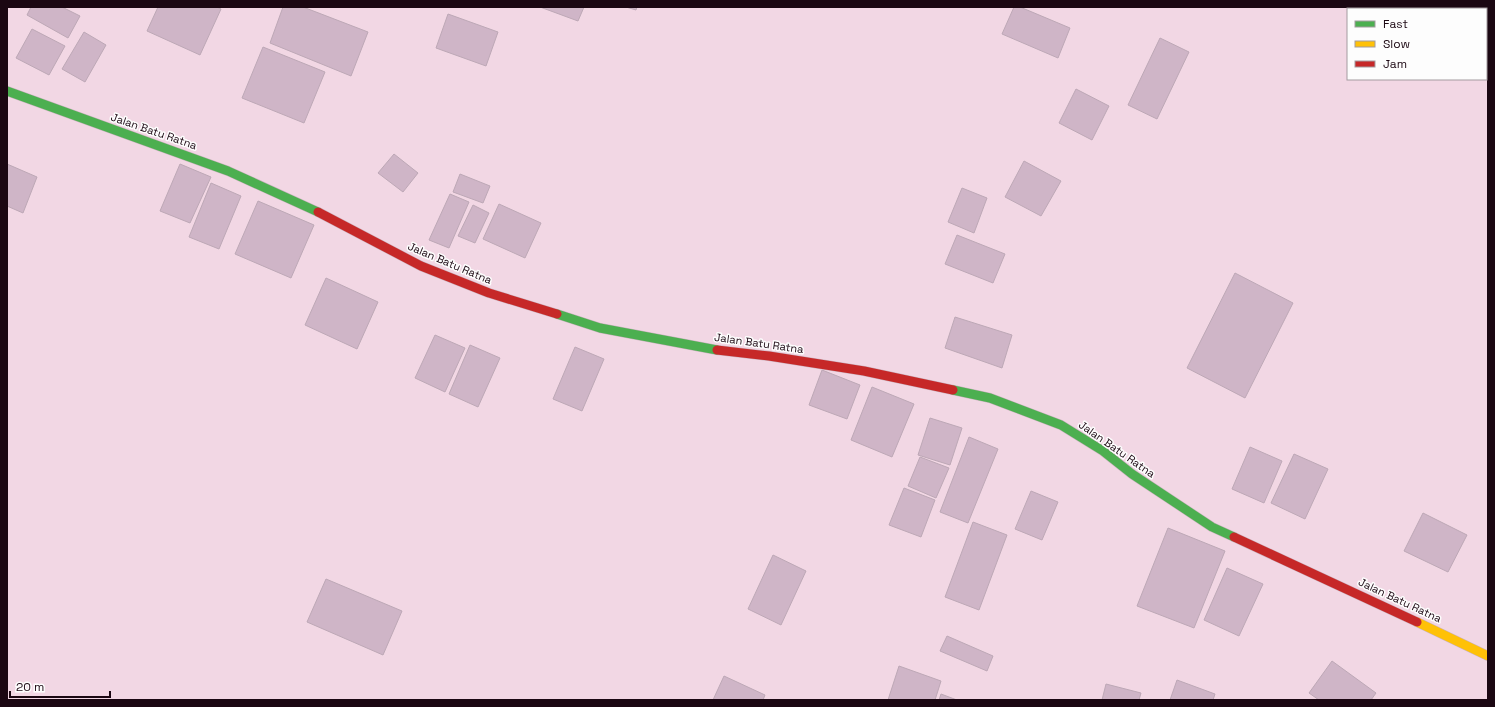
<svg xmlns="http://www.w3.org/2000/svg" width="1495" height="707" font-family="'Space Grotesk',sans-serif">
	<rect width="100%" height="100%" fill="#f2d7e4"/>
	<g fill="#cfb5c7" stroke="#bda8b6">
		<polygon points="31,7 62,7 80,16 68,38 27,15"/>
		<polygon points="158,7 217,7 221,9 200,55 147,31"/>
		<polygon points="283,7 303,7 368,32 351,76 270,43"/>
		<polygon points="540,7 584,7 578,21"/>
		<polygon points="626,7 637,7 636,10"/>
		<polygon points="1014,7 1020,7 1070,28 1058,58 1002,34"/>
		<polygon points="448,14 498,32 486,66 436,48"/>
		<polygon points="32,29 65,46 49,75 16,58"/>
		<polygon points="84,32 106,45 85,82 62,69"/>
		<polygon points="1160,38 1189,52 1157,119 1128,105"/>
		<polygon points="263,47 325,72 304,123 242,98"/>
		<polygon points="1076,89 1109,106 1092,140 1059,123"/>
		<polygon points="394,154 418,173 403,192 378,173"/>
		<polygon points="1024,161 1061,181 1041,216 1005,197"/>
		<polygon points="7,164 37,177 23,213 7,206"/>
		<polygon points="180,164 211,177 190,223 160,211"/>
		<polygon points="460,174 490,186 483,203 453,192"/>
		<polygon points="211,183 241,196 219,249 189,237"/>
		<polygon points="962,188 987,198 974,233 948,222"/>
		<polygon points="450,194 469,202 449,248 429,240"/>
		<polygon points="258,201 314,225 291,278 235,254"/>
		<polygon points="499,204 541,223 525,258 483,239"/>
		<polygon points="473,205 489,213 475,243 458,236"/>
		<polygon points="957,235 1005,254 993,283 945,264"/>
		<polygon points="1235,273 1293,303 1245,398 1187,368"/>
		<polygon points="326,278 378,302 357,349 305,325"/>
		<polygon points="955,317 1012,335 1002,368 945,348"/>
		<polygon points="435,335 465,348 445,392 415,378"/>
		<polygon points="470,345 500,358 478,407 449,394"/>
		<polygon points="575,347 604,359 582,411 553,399"/>
		<polygon points="822,370 860,385 847,419 809,405"/>
		<polygon points="872,387 914,404 892,457 851,440"/>
		<polygon points="930,418 962,428 950,465 918,455"/>
		<polygon points="969,437 998,449 968,523 940,512"/>
		<polygon points="1250,447 1282,461 1264,503 1232,489"/>
		<polygon points="1294,454 1328,469 1305,519 1271,503"/>
		<polygon points="920,457 949,468 936,498 908,486"/>
		<polygon points="904,488 935,500 921,537 889,525"/>
		<polygon points="1031,491 1058,502 1042,540 1015,529"/>
		<polygon points="1423,513 1467,535 1448,572 1404,551"/>
		<polygon points="973,522 1007,535 979,610 945,597"/>
		<polygon points="1168,528 1225,551 1194,628 1137,606"/>
		<polygon points="773,555 806,571 781,625 748,609"/>
		<polygon points="1227,568 1263,584 1239,636 1204,620"/>
		<polygon points="326,579 402,611 383,655 307,622"/>
		<polygon points="947,636 993,656 987,671 940,651"/>
		<polygon points="1332,661 1376,693 1371,700 1319,700 1309,693"/>
		<polygon points="899,666 941,681 935,700 888,700"/>
		<polygon points="724,676 765,695 763,700 713,700"/>
		<polygon points="1177,680 1215,694 1213,700 1170,700"/>
		<polygon points="1106,684 1141,693 1139,700 1102,700"/>
		<polygon points="941,694 957,700 939,700"/>
	</g>
	<g fill="none" stroke-linecap="round" stroke-linejoin="round">
		<defs>
			<g id="fast">
				<polyline points="7,91 228,171 318,212"/>
				<polyline points="557,314 600,328 717,350"/>
				<polyline points="953,390 990,398 1061,425 1103,451 1132,474 1212,527 1234,537"/>
			</g>
			<polyline id="slow" points="1417,622 1488,656"/>
			<g id="jam">
				<polyline points="318,212 421,266 489,293 557,314"/>
				<polyline points="717,350 769,356 864,371 953,390"/>
				<polyline points="1234,537 1417,622"/>
			</g>
		</defs>
		<use href="#fast" stroke="#cab3be" stroke-width="10"/>
		<use href="#slow" stroke="#cab3be" stroke-width="10"/>
		<use href="#jam" stroke="#cab3be" stroke-width="10"/>
		<use href="#fast" stroke="#4caf50" stroke-width="9"/>
		<use href="#slow" stroke="#ffc107" stroke-width="9"/>
		<use href="#jam" stroke="#c62828" stroke-width="9"/>
	</g>
	<g text-anchor="middle" dominant-baseline="central" stroke-width="3" stroke-linejoin="round" paint-order="stroke">
		<g font-size="11" fill="#1b0712" stroke="#fdfdfd">
			<text transform="translate(154 131) rotate(19)">Jalan Batu Ratna</text>
			<text transform="translate(450 263) rotate(23)">Jalan Batu Ratna</text>
			<text transform="translate(759 343) rotate(8)">Jalan Batu Ratna</text>
			<text transform="translate(1117 449) rotate(35)">Jalan Batu Ratna</text>
			<text transform="translate(1400 600) rotate(25)">Jalan Batu Ratna</text>
		</g>
	</g>
	<rect width="1495" height="707" fill="none" stroke="#1b0712" stroke-width="16"/>
	<rect x="1347" y="8" width="140" height="72" fill="#fdfdfd" stroke="#a39b9f"/>
	<rect x="1355" y="21" width="20" height="6" fill="#4caf50" stroke="#a39b9f"/>
	<text x="1383" y="28" font-size="12" fill="#1b0712">Fast</text>
	<rect x="1355" y="41" width="20" height="6" fill="#ffc107" stroke="#a39b9f"/>
	<text x="1383" y="48" font-size="12" fill="#1b0712">Slow</text>
	<rect x="1355" y="61" width="20" height="6" fill="#c62828" stroke="#a39b9f"/>
	<text x="1383" y="68" font-size="12" fill="#1b0712">Jam</text>
	<path d="M10 691v6h100v-6" fill="none" stroke="#1b0712" stroke-width="2"/>
	<text x="16" y="691" font-size="12" fill="#1b0712" stroke="#fdfdfd" stroke-width="3" paint-order="stroke">20 m</text>
</svg>
